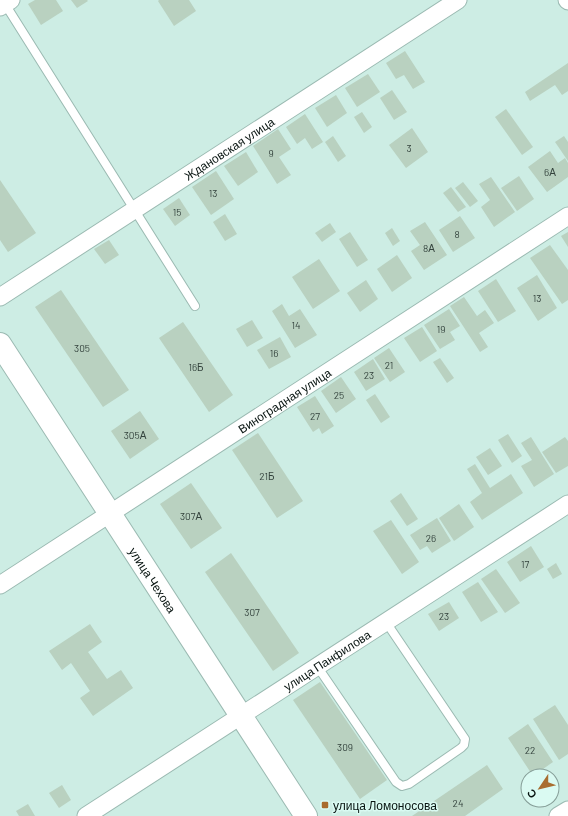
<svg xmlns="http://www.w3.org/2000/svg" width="568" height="816" font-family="Barlow,sans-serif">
	<rect width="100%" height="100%" fill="#cdede4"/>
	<g fill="#b9d1c0">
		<polygon points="35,0 56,0 63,11 41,25 28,4"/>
		<polygon points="71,0 87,0 88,1 77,8"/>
		<polygon points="159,0 189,0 196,11 174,26 158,1"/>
		<polygon points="405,51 425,82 413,89 404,75 396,79 386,63"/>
		<polygon points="568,63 568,91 562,95 555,85 530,101 525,92"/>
		<polygon points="368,74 380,92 357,107 345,88"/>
		<polygon points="392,90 407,112 394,120 380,98"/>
		<polygon points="336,95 347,113 327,127 315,108"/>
		<polygon points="506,109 533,147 522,155 495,117"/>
		<polygon points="362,112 372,127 364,133 354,117"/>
		<polygon points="305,114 323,142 312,149 305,138 297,144 286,127"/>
		<polygon points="412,128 428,152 406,168 389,145"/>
		<polygon points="278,129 291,149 279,157 291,175 277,184 253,146"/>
		<polygon points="333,136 346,156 338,162 325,142"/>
		<polygon points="564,136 568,142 568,161 555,142"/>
		<polygon points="550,151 558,163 565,158 568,163 568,177 547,192 528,167"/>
		<polygon points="246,152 258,172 238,186 224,166"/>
		<polygon points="216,171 234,199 211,215 192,187"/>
		<polygon points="519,176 534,199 517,211 501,188"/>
		<polygon points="491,177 515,212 494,227 481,207 490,200 479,184"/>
		<polygon points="0,180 36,233 8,252 0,240"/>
		<polygon points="463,182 478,201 470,207 455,188"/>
		<polygon points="451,187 466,207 458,212 443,193"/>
		<polygon points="179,198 190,215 175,226 163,209"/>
		<polygon points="225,214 237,234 225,241 213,222"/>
		<polygon points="460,216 475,238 453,252 439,230"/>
		<polygon points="425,222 447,255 424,270 411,251 420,245 410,231"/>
		<polygon points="330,223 336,232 322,242 315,233"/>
		<polygon points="392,228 400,241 393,246 385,233"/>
		<polygon points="350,232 368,260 357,267 339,239"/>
		<polygon points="568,232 568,247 561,236"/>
		<polygon points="109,240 119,255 105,264 94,249"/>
		<polygon points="550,245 568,270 568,300 562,304 530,258"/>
		<polygon points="397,255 412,278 392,292 377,269"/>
		<polygon points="319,259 340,291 313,309 292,277"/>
		<polygon points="537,275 557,308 538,321 517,288"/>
		<polygon points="496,279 516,311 498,322 478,291"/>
		<polygon points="366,280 378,299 360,312 347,293"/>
		<polygon points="61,290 129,390 103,407 35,307"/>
		<polygon points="464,297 477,316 485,310 494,323 479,333 488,347 480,352 450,306"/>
		<polygon points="282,304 289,316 300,309 317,335 295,348 272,311"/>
		<polygon points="449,309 460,326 450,332 455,340 440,349 424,325"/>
		<polygon points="252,320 263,338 247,347 236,329"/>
		<polygon points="183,322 233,395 209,412 159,338"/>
		<polygon points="422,327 437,351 420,362 404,338"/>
		<polygon points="280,337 291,357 269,369 257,350"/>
		<polygon points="389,348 405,372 390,382 374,358"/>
		<polygon points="440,358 454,378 447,383 433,362"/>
		<polygon points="373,359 385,379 366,391 354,372"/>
		<polygon points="341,377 356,399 336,413 321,391"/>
		<polygon points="375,394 390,417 381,423 366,400"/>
		<polygon points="315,396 334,426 322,434 319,428 313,432 297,407"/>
		<polygon points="140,411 159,439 130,459 111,431"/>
		<polygon points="258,433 303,501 277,518 232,450"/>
		<polygon points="508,434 522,456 512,463 498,440"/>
		<polygon points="531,437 554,474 534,487 521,466 532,460 521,443"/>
		<polygon points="565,437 568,441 568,466 556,473 542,452"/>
		<polygon points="490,448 502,466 488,475 476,457"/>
		<polygon points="475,464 490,488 511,474 523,493 482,520 470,502 482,493 467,469"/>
		<polygon points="191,483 222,528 191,549 160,504"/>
		<polygon points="401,493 418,519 407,526 390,501"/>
		<polygon points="459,504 474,527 454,541 439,518"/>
		<polygon points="437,518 451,541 432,553 427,546 420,550 410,535"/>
		<polygon points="391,520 419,562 402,574 373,531"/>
		<polygon points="531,546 544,567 520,582 507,562"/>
		<polygon points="231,553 299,653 273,671 205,572"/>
		<polygon points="556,563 562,574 553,579 547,569"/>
		<polygon points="496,569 520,603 505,613 481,579"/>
		<polygon points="478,582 498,612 481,622 462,592"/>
		<polygon points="449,602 459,618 439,631 428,614"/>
		<polygon points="90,624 102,642 88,652 107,679 121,670 133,688 93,716 80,698 90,691 71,663 62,670 49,651"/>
		<polygon points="320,682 387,780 360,799 293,700"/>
		<polygon points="555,705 568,725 568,754 559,760 533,719"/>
		<polygon points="528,724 553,762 533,776 508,738"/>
		<polygon points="487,765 503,789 465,816 412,816"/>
		<polygon points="62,785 71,800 59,808 49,793"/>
		<polygon points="28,804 35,816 19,816 16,811"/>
	</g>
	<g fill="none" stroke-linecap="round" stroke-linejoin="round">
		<defs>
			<g id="lane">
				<polyline points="5,4 195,306"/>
				<polyline points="317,666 396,782 402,786 409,784 461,748 464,745 465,739 386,622"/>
			</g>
			<g id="street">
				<polyline points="567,0 568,1"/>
				<polyline points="0,7 11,0"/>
				<path id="s1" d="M0,297L458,0"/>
				<path id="s2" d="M0,585L568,216"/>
				<path id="s3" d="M86,816L568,504"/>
				<polyline points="558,816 568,810"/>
			</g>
			<g id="secondary">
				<path id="s4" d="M0,344L306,816"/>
			</g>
		</defs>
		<use href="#lane" stroke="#9bbab2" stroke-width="10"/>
		<use href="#street" stroke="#9bbab2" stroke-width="19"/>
		<use href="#secondary" stroke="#9bbab2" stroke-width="24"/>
		<use href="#lane" stroke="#fff" stroke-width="8"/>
		<use href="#street" stroke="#fff" stroke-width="17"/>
		<use href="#secondary" stroke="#fff" stroke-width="22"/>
	</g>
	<rect fill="#a96d2f" stroke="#dafaf2" stroke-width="1.5" x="321" y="801" width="8" height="8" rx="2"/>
	<g text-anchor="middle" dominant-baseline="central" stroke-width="3" stroke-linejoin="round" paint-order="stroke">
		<g font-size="10" fill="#34433d">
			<text x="409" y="148">3</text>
			<text x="271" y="153">9</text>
			<text x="550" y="172">6А</text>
			<text x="213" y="193">13</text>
			<text x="177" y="212">15</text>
			<text x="457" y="234">8</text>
			<text x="429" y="248">8А</text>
			<text x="537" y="298">13</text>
			<text x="296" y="325">14</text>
			<text x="441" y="329">19</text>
			<text x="82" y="348">305</text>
			<text x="274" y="353">16</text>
			<text x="389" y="365">21</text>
			<text x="196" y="367">16Б</text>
			<text x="369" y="375">23</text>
			<text x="339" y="395">25</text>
			<text x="315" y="416">27</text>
			<text x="135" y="435">305А</text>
			<text x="267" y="476">21Б</text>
			<text x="191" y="516">307А</text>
			<text x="431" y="538">26</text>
			<text x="525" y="564">17</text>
			<text x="252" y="612">307</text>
			<text x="444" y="616">23</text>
			<text x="345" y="747">309</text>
			<text x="530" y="750">22</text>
			<text x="458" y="803">24</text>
		</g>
		<g font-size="12" fill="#081411" stroke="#dafaf2">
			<text stroke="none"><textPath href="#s1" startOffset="273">Ждановская улица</textPath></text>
			<text stroke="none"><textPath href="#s2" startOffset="339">Виноградная улица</textPath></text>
			<text stroke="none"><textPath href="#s4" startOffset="281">улица Чехова</textPath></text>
			<text stroke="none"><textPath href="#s3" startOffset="287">улица Панфилова</textPath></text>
		</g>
		<g font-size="12" fill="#081411" stroke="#dafaf2" text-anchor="start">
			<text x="333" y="805">улица Ломоносова</text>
		</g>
	</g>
	<g transform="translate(540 788) rotate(235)"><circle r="19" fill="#dafaf2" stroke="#869e98"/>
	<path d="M0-3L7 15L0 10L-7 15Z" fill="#a96d2f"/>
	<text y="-6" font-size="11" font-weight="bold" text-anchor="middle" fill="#081411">С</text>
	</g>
</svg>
